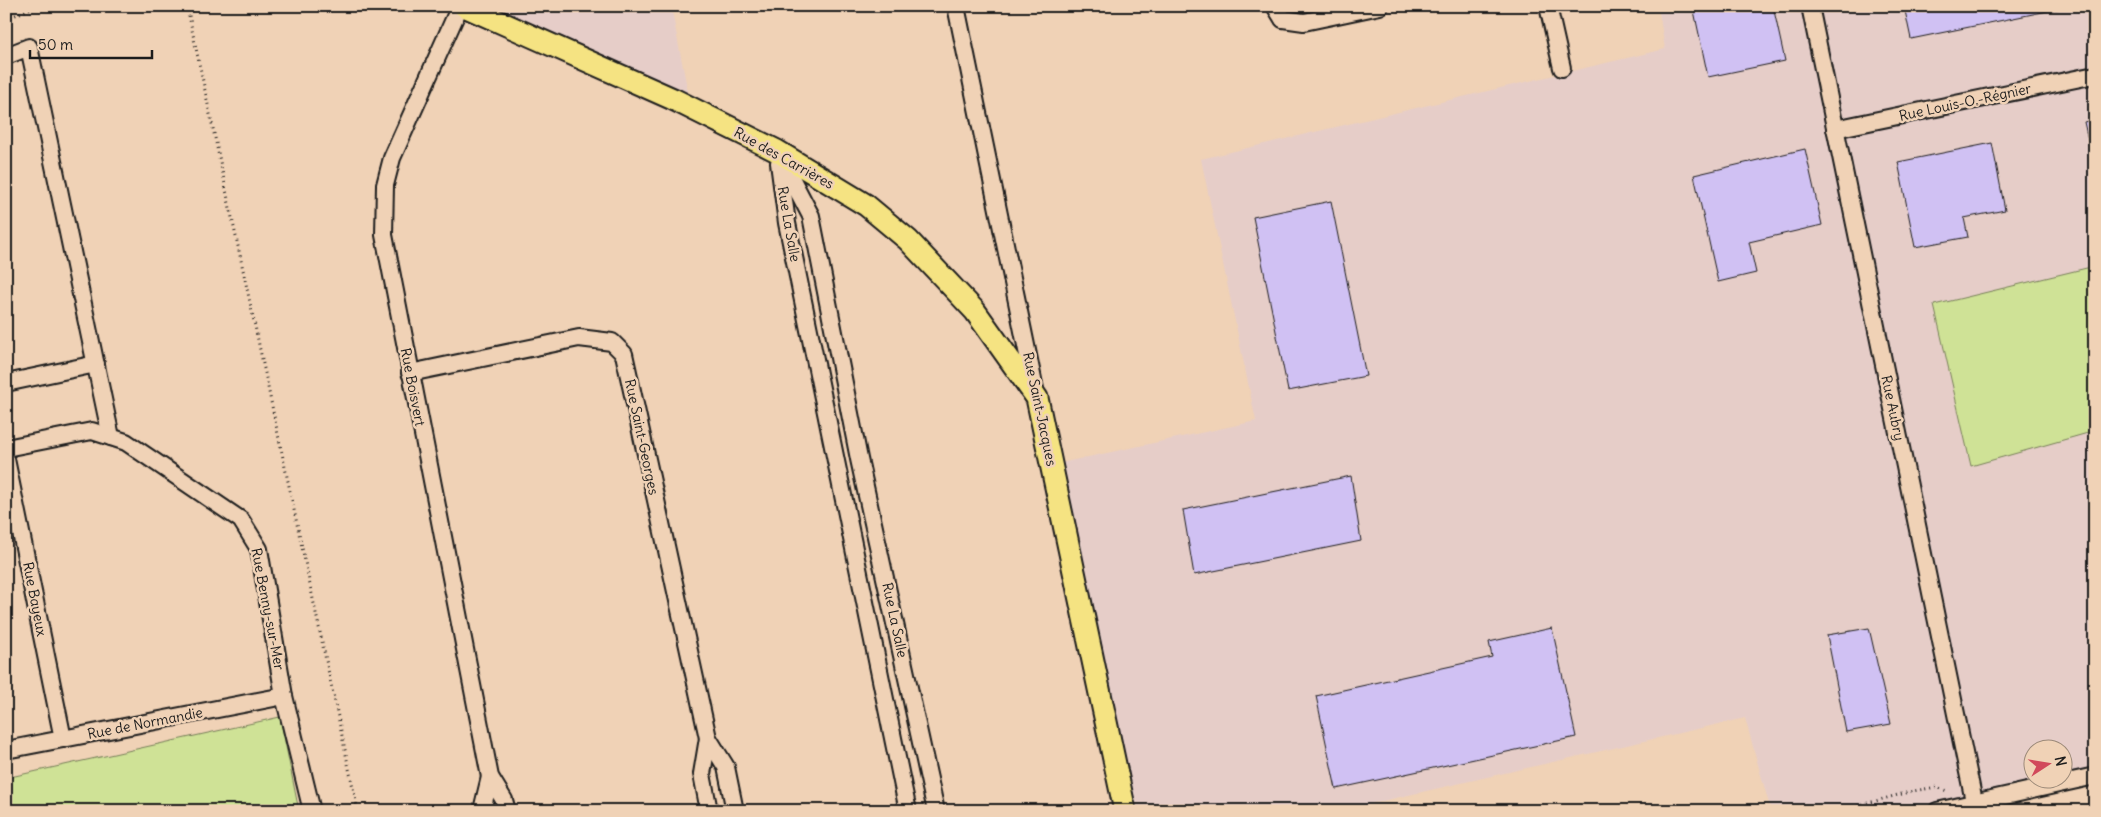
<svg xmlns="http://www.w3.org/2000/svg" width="2101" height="817" font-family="Delius,sans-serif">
	<rect width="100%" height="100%" fill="#f0d2b6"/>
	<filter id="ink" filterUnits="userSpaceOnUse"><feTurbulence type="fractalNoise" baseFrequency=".02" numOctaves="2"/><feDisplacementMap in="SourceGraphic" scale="10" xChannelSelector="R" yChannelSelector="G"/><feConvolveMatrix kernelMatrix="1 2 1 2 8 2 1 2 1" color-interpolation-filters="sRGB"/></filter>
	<g filter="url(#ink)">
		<g fill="#e6cdc8" fill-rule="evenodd">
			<polygon points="464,6 671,6 691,108"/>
			<path d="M1658,6H2095V266L1934,305L1971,466L2095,431V778L1937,811H1771L1745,718L1339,811H1125L1051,465L1256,421L1201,159L1665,49ZM2034,750H2064V780H2034Z"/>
		</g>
		<g fill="#cfe296" stroke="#767f59">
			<polygon points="2095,266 2095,431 1971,466 1934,305"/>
			<polygon points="280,717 299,811 6,811 6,778"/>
		</g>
		<g fill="#d0c1f3" stroke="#1c1c1c">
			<polygon points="1693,6 1773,6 1785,61 1708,77"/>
			<polygon points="1904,6 2072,6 1911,39"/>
			<polygon points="2095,119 2095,171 2084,122"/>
			<polygon points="1992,143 2005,210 1964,218 1968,237 1915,247 1898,162"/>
			<polygon points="1805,149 1822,225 1749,242 1756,273 1718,282 1694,175"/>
			<polygon points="1331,201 1366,376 1288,391 1253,217"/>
			<polygon points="1351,476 1361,541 1194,575 1183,510"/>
			<polygon points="1552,628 1576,737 1336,789 1316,696 1492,657 1489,642"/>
			<polygon points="1869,628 1891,724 1846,732 1827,635"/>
		</g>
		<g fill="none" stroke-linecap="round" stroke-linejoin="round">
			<defs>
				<g id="minor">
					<polyline points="460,6 392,158 385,185 384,235 490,777 504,800 507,811"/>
					<polyline points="956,6 1036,394"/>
					<polyline points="1275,6 1283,19"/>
					<polyline points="1548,6 1562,68"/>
					<polyline points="1810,6 1976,811"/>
					<polyline points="1283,19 1304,22 1380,6"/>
					<polyline points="6,56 29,47 111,437"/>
					<polyline points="1835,129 2095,75"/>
					<polyline points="777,151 811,216 859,459 936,811"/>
					<polyline points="779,163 787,223 908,811"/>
					<polyline points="410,373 579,338 612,342 624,354 708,738 726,767 735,811"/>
					<polyline points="6,383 96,364"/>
					<polyline points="6,448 92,431 126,442 241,520 259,549 284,696 312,811"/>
					<polyline points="6,459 63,739"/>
					<polyline points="708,738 702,774 709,811"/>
					<polyline points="6,750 284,696"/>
					<polyline points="484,811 483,806 490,777"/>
					<polyline points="1937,811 2095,776"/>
				</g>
				<polyline id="major" points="464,6 673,99 777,151 866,205 908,240 975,311 1037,398 1125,811"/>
			</defs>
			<use href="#minor" stroke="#1c1c1c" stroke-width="20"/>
			<use href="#major" stroke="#1c1c1c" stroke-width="25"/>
			<g stroke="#1c1c1c" stroke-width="3" stroke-dasharray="1 4" stroke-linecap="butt">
				<polyline points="187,6 358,811"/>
				<polyline points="6,19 36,6"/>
				<polyline points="1838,811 1913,791 1937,787 1949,792"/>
			</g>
			<use href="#minor" stroke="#f0d2b6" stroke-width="16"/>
			<use href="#major" stroke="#f5e382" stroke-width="21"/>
		</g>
	</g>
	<g text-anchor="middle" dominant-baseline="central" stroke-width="5" stroke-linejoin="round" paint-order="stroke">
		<g font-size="14" fill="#1c1c1c" stroke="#f0d2b6">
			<text transform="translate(1965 102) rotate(-12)">Rue Louis-O.-Régnier</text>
			<text transform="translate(784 158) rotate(29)">Rue des Carrières</text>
			<text transform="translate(789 224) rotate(80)">Rue La Salle</text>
			<text transform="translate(413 387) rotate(79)">Rue Boisvert</text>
			<text transform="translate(1893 408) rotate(78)">Rue Aubry</text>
			<text transform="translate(1040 409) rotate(78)">Rue Saint-Jacques</text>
			<text transform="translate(642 437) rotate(78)">Rue Saint-Georges</text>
			<text transform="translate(35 599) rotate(79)">Rue Bayeux</text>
			<text transform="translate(268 609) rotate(79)">Rue Benny-sur-Mer</text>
			<text transform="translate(895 620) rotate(78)">Rue La Salle</text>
			<text transform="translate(145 723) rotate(-11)">Rue de Normandie</text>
		</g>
	</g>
	<rect width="2101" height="817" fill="none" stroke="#f0d2b6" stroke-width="25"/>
	<rect x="12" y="12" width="2076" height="792" fill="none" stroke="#1c1c1c" stroke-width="2" filter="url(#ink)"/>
	<g transform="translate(2048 764) rotate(78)"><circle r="24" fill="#f0d2b6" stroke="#9b8978"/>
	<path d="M0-4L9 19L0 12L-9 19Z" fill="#d1495b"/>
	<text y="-8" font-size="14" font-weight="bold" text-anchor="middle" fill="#1c1c1c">N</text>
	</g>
	<path d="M30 50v8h122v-8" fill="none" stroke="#1c1c1c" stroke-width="2.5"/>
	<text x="38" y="50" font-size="15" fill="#1c1c1c" stroke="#f0d2b6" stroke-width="4" paint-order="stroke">50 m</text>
</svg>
